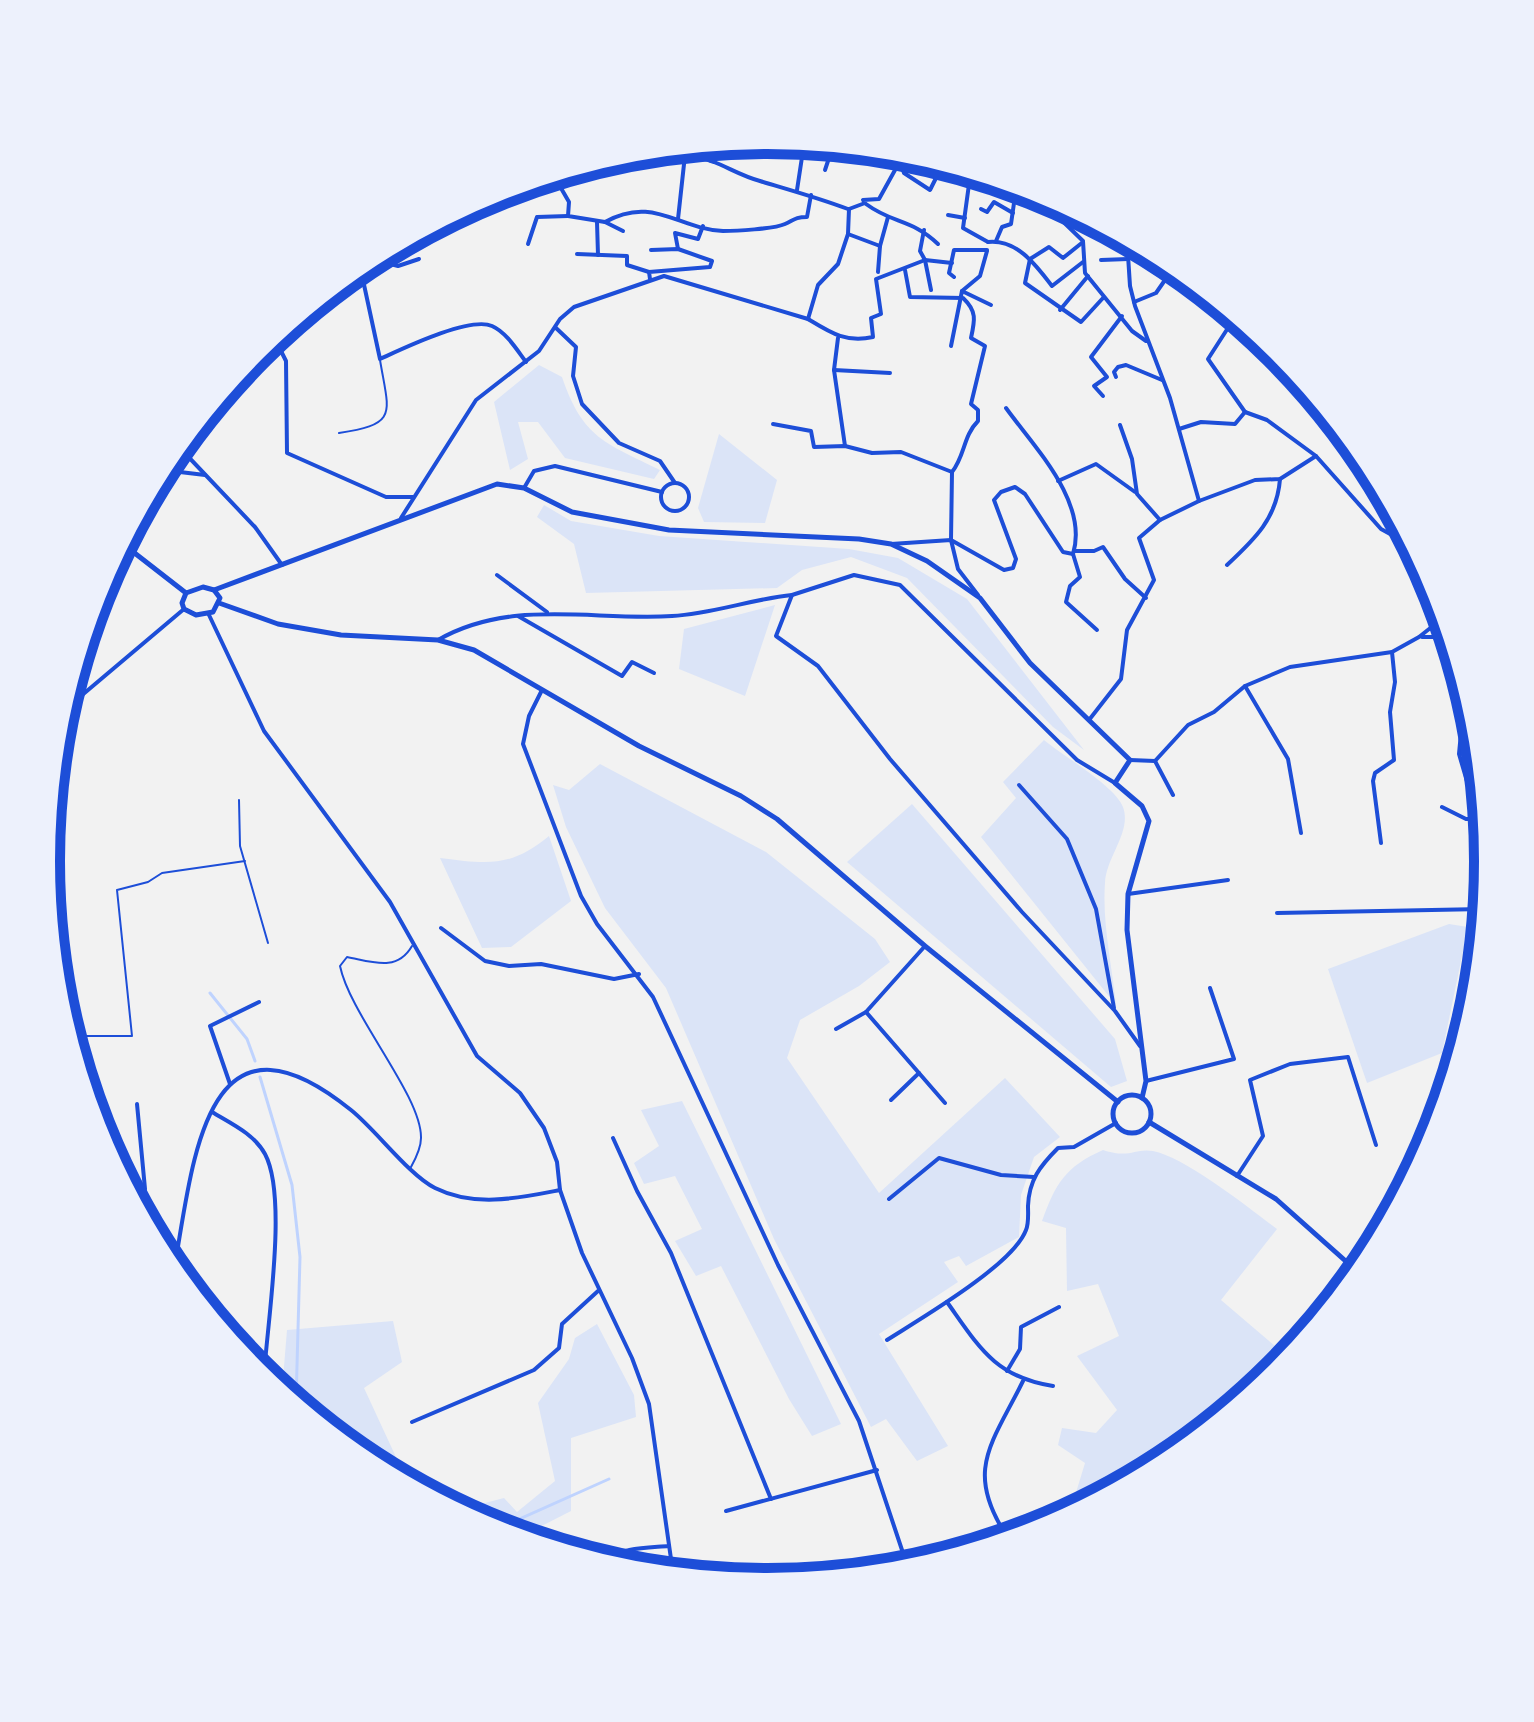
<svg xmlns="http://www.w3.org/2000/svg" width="1534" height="1722" font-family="'PT Sans Narrow',sans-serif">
	<rect width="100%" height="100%" fill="#f2f2f2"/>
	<g fill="#dbe4f7">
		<path d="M539,365L562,377C583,439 606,443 660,470L654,479L565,458L538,422H518L528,459L510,470L494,402Z"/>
		<polygon points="719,434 777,480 765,523 704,522 698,508"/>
		<polygon points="544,505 571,521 659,536 849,549 898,558 967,599 1084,750 1053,727 907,578 851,557 802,570 777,588 586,593 574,544 537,517"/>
		<polygon points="775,605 745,696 679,669 684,629"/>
		<path d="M1044,740C1063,756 1115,786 1123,807C1132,832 1106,857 1105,883C1102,922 1112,966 1116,1005L981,837L1016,798L1003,782Z"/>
		<polygon points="600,764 766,852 875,939 890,962 859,986 800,1020 787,1058 879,1193 1005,1078 1060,1137 1034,1157 1021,1195 1019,1237 966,1266 959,1256 944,1262 958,1282 879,1334 948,1446 917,1461 886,1419 871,1427 774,1239 666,988 605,908 566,827 553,785 569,790"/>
		<polygon points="912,804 1115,1039 1127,1081 1111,1087 847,862"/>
		<path d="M549,836L571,901L511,947L482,948L440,858C488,864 510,868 549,836Z"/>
		<polygon points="1449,924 1468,927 1442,1053 1367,1083 1328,969"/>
		<polygon points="682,1101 841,1424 812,1436 789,1399 721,1266 696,1276 675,1241 702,1229 675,1176 644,1184 634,1163 659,1146 641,1110"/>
		<path d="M1103,1150C1130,1159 1134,1148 1153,1151C1185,1157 1249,1208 1277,1229L1221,1300L1288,1357L1276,1371L1167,1461L1066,1515L1071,1509L1085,1463L1058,1445L1062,1428L1096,1433L1117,1410L1077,1356L1119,1336L1098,1284L1067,1291L1066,1228L1042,1221C1056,1183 1065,1167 1103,1150Z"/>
		<polygon points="393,1321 402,1362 364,1388 408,1483 366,1460 282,1391 287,1330"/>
		<polygon points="597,1324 634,1395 636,1417 571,1438 571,1511 522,1536 491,1527 458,1510 504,1498 517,1512 555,1481 538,1403 569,1359 575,1338"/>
	</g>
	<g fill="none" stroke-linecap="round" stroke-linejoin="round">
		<g stroke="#bfd3fe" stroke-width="3">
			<polyline points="210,993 247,1039 255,1061"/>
			<polyline points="260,1077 292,1185 300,1257 296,1402"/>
			<polyline points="497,1529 609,1479"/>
		</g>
		<g stroke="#1d4ed8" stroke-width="2">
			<path d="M339,433C399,424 389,414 380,360"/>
			<polyline points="239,800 240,846 268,943"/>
			<polyline points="70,1036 132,1036 117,890 148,882 162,873 245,861"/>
			<path d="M411,1167C416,1158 421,1148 421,1138C422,1096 350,1015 340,966L347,957C373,962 397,972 412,946"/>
		</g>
		<g stroke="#1d4ed8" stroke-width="4">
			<polyline points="873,150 900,161"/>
			<path d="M617,160C650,154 681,150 714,162C729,168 744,177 760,181C790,190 819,198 848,209"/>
			<polyline points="711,161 714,145"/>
			<polyline points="825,170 833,146"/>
			<polyline points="962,170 970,177"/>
			<polyline points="938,174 954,181"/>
			<polyline points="554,176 569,202 568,216 605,222 623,231"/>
			<polyline points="970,177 963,228 988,242"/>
			<polyline points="797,190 804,144"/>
			<polyline points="1044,196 1048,207 1083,241 1085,273 1132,331 1146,341"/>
			<path d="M866,204C893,224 912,219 938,244"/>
			<polyline points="849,209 865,203 863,200 879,199 900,161 904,173 930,190 943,164"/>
			<polyline points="981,209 987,212 994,202 1013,213"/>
			<polyline points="948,215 965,218"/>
			<polyline points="678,219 685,155"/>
			<polyline points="597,222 598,255"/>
			<path d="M605,222C653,195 678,229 723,231C735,231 774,229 785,224C794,220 795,217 807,217L811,195"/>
			<polyline points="924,230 920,251 925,260 931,290"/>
			<polyline points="848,234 880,246"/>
			<polyline points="1127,240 1130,286 1135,306 1170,398 1199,501"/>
			<polyline points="996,241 1002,227 1011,224 1016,189 1031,191"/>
			<path d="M988,242C1017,239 1036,265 1052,286L1083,262"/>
			<polyline points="528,244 537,217 568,216"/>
			<polyline points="678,249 675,233 698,239 703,226"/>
			<polyline points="577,254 627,256 627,265 649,272"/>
			<polyline points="372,259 398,266 419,259"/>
			<polyline points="1030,259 1025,283 1081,322 1103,298"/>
			<polyline points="1030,259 1049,247 1063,258 1083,242"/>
			<path d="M368,260L363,280L380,359C402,349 470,316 492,326C506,332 517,350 526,362"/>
			<polyline points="1101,260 1128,259"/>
			<path d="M905,270L910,297L963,298C977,311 975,320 971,338L985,346L971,404L978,410V421C963,436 965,456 952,472"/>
			<polyline points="878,272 880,246 888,217"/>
			<polyline points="954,277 949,273 954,250 987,250"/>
			<polyline points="650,279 649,272 710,267 712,261 678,249 651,250"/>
			<polyline points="962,291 980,276 987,251"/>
			<polyline points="964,292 991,305"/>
			<polyline points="1134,302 1156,293 1174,267"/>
			<polyline points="1060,310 1088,276"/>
			<polyline points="1235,317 1208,359 1245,412"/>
			<path d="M808,319C831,333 846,343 873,337L871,318L881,314L876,279L925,260L952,263"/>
			<polyline points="556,328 576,347 573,376 582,404 619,443 660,461 675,483"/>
			<polyline points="274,337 286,361 287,453 386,497 413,497"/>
			<polyline points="1259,337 1260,337"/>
			<polyline points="838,338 834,370 845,446"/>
			<polyline points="951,346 962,291"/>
			<polyline points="834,370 890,373"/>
			<polyline points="1116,377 1114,372 1118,367 1126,365 1162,380"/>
			<polyline points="1103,396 1094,386 1107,377 1091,357 1122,316"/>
			<polyline points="1245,412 1267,420 1316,456 1381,529 1412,546"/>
			<polyline points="773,424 811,431 814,447 845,446 872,453 901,452 952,472"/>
			<polyline points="1120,425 1132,459 1137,494 1160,520"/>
			<polyline points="1179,429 1201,422 1235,424 1245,412"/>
			<polyline points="179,447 255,527 282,565"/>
			<polyline points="163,470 205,475"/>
			<polyline points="952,472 951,540 958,569 978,595"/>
			<polyline points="1058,481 1096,464 1135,492"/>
			<circle cx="675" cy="497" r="14"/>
			<polyline points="524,488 534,471 555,466 662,492"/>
			<polyline points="401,518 476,400 539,351 560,319 574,307 664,276 808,319 818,285 838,264 848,234 849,209"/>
			<path d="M891,544L951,540L1004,570L1013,568L1016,559L994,500L1001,492L1015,487L1025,494L1063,552L1073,554C1089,502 1034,447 1006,408"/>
			<polyline points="1075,551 1094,551 1103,547 1125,579 1146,598"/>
			<polyline points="1073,554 1080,577 1070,586 1066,602 1097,630"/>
			<path d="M1227,565C1255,539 1277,518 1280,479"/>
			<polyline points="497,575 547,612"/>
			<polyline points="209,615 264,731 390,902 477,1056 520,1093 544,1128 557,1162 560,1190 582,1253 632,1358 649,1404 673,1573"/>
			<polyline points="518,616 622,676 632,662 654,673"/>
			<polyline points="1422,637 1437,637 1450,641"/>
			<path d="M438,640C511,598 592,621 672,616C712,614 752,599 792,595"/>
			<polyline points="1245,686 1288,759 1301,833"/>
			<polyline points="542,690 529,716 523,744 581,896 597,924 653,997 778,1265 859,1421 908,1568"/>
			<polyline points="62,712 184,609"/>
			<polyline points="1089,720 1121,679 1127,630 1154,580 1139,538 1160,520 1199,501 1255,480 1280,479 1316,456"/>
			<polyline points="1130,760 1155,761 1188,725 1214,712 1245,686 1290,667 1392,652 1419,637 1443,618"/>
			<polyline points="1155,761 1173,795"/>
			<polyline points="1115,783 1077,760 900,585 854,575 792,595 776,636 818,666 890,759 1022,912 1115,1011 1140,1046"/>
			<polyline points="1019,785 1067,839 1096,909 1114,1008"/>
			<polyline points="1442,807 1466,819 1478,819 1459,754 1465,690"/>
			<polyline points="1381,843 1373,781 1375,773 1394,760 1390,712 1395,682 1392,652"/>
			<polyline points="1128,894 1228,880"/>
			<polyline points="1277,913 1483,909"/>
			<polyline points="441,928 485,961 509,966 541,964 614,979 639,974"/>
			<polyline points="866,1012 945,1103"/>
			<polyline points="836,1029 866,1012 925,946"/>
			<polyline points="1146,1081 1234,1059 1210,988"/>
			<polyline points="230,1084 210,1026 259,1002"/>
			<path d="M1445,1097C1444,1043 1458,991 1480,942"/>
			<polyline points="891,1100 919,1073"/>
			<polyline points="137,1104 145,1189 139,1209"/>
			<path d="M212,1112C232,1124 254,1134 265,1154C288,1197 267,1324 264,1376"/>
			<polyline points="613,1138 637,1191 671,1253 771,1499"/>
			<polyline points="1237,1176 1263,1136 1250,1080 1290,1064 1348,1057 1376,1145"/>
			<polyline points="889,1199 939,1158 1001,1175 1034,1177"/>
			<path d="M174,1270C193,1164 204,991 351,1110C376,1130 409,1175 435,1188C475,1208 519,1198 560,1190"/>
			<path d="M947,1302C979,1347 995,1377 1053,1386"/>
			<path d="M887,1340C920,1319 1013,1265 1026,1230C1029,1223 1028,1213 1028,1206C1029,1180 1040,1166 1058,1148L1074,1147L1116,1123"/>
			<polyline points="1007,1371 1020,1349 1021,1327 1059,1307"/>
			<polyline points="412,1422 534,1370 559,1348 562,1324 598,1291"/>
			<polyline points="726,1511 877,1470"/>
			<path d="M1008,1538C963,1471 992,1444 1023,1381"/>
			<path d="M603,1561C623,1547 646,1548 669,1546"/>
		</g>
		<g stroke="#1d4ed8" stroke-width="5">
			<polyline points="123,544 186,593"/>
			<polygon points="203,587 214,590 220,598 213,612 196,615 184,609 182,603 186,593"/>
			<polyline points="214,590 497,484 524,488 572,512 669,530 859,539 891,544 927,561 980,598 1030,663 1130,760 1115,783 1142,806 1149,821 1128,894 1127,930 1146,1081 1142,1098"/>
			<polyline points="219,603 278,624 341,635 438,640 474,650 639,746 741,796 777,819 925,946 1118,1102"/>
			<circle cx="1132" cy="1114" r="19"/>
			<polyline points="1149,1122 1276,1199 1358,1272"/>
		</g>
	</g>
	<path d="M0 0H1534V1722H0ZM60 861a707 707 0 1 1 1414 0a707 707 0 1 1-1414 0Z" fill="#edf1fc" fill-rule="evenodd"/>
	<path fill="none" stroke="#1d4ed8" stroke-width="10" d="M60 861a707 707 0 1 1 1414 0a707 707 0 1 1-1414 0Z"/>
</svg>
